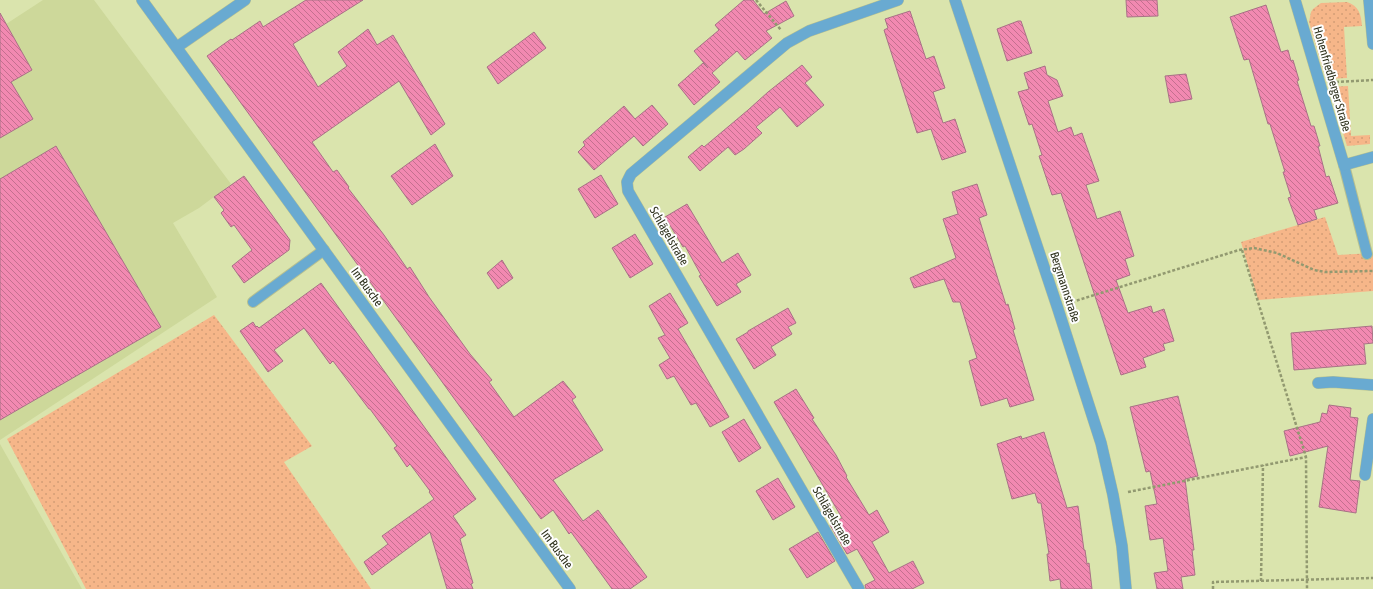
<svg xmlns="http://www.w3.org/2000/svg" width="1373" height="589" font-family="'Asap Condensed',sans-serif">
	<defs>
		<pattern id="grass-dots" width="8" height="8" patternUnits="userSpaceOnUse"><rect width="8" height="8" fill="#f6b689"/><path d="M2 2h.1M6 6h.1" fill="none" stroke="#d39d76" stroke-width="1.8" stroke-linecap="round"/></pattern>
		<pattern id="building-back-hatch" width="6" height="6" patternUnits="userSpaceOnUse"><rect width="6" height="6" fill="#f289b1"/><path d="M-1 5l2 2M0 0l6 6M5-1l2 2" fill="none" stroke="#c4708f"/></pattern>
	</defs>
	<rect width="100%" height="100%" fill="#dae4ad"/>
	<g fill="#cdd89a">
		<polygon points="43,0 94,0 231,184 199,208 173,223 217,297 0,440 0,28"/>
		<polygon points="0,444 82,589 0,589"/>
	</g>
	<g fill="url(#grass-dots)">
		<path d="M1347,2C1359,6 1361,14 1362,26L1344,27L1347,78L1326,79L1309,22L1311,12L1313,9L1321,3Z"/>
		<polygon points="1348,86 1351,136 1370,135 1370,144 1347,146 1329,87"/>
		<polygon points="1325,217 1338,255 1373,253 1373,291 1258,300 1241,242"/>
		<polygon points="214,315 312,446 284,462 371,589 86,589 7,439"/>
	</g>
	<g fill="url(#building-back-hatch)" stroke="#a87286">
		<polygon points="306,0 363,0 293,44 318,87 347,66 338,52 368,29 377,45 393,35 445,124 431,135 399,81 312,142 333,172 337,170 349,187 348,188 384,235 406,267 407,269 410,267 429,297 470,354 492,380 489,382 514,417 563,381 576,397 572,400 603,450 553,480 583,521 598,510 647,577 630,589 612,589 571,532 569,534 553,510 541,519 207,56 231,39 232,40 260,21 263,27"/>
		<polygon points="744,0 753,0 764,14 786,1 794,16 766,31 772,38 745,60 737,51 712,73 720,82 694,105 678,85 703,63 708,68 694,51 719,30 715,25"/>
		<polygon points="1126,0 1157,0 1158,16 1127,17"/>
		<polygon points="1266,5 1281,52 1288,50 1291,61 1293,60 1299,80 1297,81 1311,126 1314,126 1320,146 1318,146 1326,177 1329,176 1338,203 1314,210 1317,219 1298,225 1288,198 1291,197 1283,172 1285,172 1270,124 1268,124 1249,59 1244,60 1230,17"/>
		<polygon points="910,11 926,59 934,56 945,88 933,92 943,123 955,119 966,152 942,160 931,129 917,133 884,30 888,28 885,19"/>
		<polygon points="0,13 32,70 11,82 33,119 0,138"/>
		<polygon points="1018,21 1021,21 1032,53 1007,61 997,29"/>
		<polygon points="534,32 546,48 498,84 487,67"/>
		<polygon points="802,65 812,77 805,83 824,105 797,127 780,107 756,127 762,133 744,149 735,155 728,147 700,171 688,157 702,145 704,147 748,110 768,92"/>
		<polygon points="1045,66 1047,75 1057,80 1063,96 1048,101 1058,132 1071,127 1074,136 1082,133 1085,142 1099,181 1086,185 1097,219 1120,211 1134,256 1125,259 1130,275 1116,280 1128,313 1151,306 1153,313 1164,309 1174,341 1163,344 1165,350 1143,358 1146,367 1121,375 1061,193 1052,195 1039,156 1042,155 1032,124 1029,125 1018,92 1029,89 1024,73"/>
		<polygon points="1186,74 1192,99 1170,103 1165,76"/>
		<polygon points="652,105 668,124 643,146 634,136 594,170 578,152 585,145 583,142 624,106 635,119"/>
		<polygon points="435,144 453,176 412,205 391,176"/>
		<polygon points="56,146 161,327 0,420 0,179"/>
		<polygon points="601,175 618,204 595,218 578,189"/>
		<polygon points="244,176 290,240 289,250 244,283 232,266 252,250 234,225 231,227 221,213 224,210 214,197"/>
		<polygon points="977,184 987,215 979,218 1006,305 1008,304 1013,322 1015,329 1013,330 1034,400 1010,407 1007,398 981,406 969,361 977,358 972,342 960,302 953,302 944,279 914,288 910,278 956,258 943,219 958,214 952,192"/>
		<polygon points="687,204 722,263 738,253 751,275 736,284 741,292 717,306 699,276 701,275 685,246 683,247 665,217"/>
		<polygon points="635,234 653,264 630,278 612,248"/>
		<polygon points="502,260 513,278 498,289 487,273"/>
		<polygon points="321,283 476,499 453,516 466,535 460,539 473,583 471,584 473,589 447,589 430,532 372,575 364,562 388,544 382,536 434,499 429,492 430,491 410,464 407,467 394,448 397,446 370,409 369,409 333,361 330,364 304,328 274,350 283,361 268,372 240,331 253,322 256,327 257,326 259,328"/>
		<polygon points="670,293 688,323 678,329 729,417 710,427 696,403 691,405 674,376 667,379 659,365 670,358 658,338 665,335 649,306"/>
		<polygon points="788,308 796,323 788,327 792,334 771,347 776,355 754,369 736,339 748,332 748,331"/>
		<polygon points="1372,326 1373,343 1364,344 1366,364 1294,370 1291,333"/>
		<polygon points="796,389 814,418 812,419 836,455 847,476 846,477 869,515 877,510 889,532 872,542 889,573 913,561 924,583 912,589 866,589 865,585 875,580 857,549 847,554 830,525 842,518 774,402"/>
		<polygon points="1178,396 1198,476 1185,479 1194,550 1192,550 1195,575 1181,577 1183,589 1157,589 1154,573 1168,571 1163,538 1150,540 1145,506 1157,504 1150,471 1146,472 1130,407"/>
		<polygon points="1329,405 1351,408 1350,417 1358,418 1350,480 1360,481 1356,513 1319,507 1328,446 1290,456 1284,431 1320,422 1322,413 1327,414"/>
		<polygon points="744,419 761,448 739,462 722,432"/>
		<polygon points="1044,432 1067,508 1078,506 1084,550 1085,550 1087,564 1089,563 1092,589 1061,589 1060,579 1050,581 1047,554 1049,554 1041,503 1038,503 1035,493 1012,499 997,444 1021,436 1022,439"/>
		<polygon points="778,478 795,507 773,520 756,491"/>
		<polygon points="818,532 835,561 807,578 789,549"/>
	</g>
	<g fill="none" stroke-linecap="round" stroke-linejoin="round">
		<defs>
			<g id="service">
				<polyline points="1344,165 1367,254"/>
				<polyline points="253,302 324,250"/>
			</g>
			<g id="minor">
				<polyline points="142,0 570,589"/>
				<polyline points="1295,0 1344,165 1373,157"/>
				<polyline points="1369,0 1373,44"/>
				<polyline points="177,47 245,0"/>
				<polyline points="1318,383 1333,382 1373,385"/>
				<polyline points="1365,475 1373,419"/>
				<polyline points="859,589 628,191 627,182 631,174 787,43 809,31 898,0"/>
			</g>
			<polyline id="tertiary" points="955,0 1057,306 1101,443 1113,495 1122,546 1126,589"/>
		</defs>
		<use href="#service" stroke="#b7c090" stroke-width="12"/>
		<use href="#minor" stroke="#b7c090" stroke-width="12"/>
		<use href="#tertiary" stroke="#b7c090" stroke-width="12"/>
		<g stroke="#929970" stroke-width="2.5" stroke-dasharray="3 2" stroke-linecap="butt">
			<polyline points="756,0 781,30"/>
			<polyline points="1336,82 1373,80"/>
			<polyline points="1242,250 1306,457 1307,589"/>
			<polyline points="1072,302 1239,250 1254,248 1277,253 1314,270 1325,272 1373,271"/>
			<polyline points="1128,492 1306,457"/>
			<polyline points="1261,581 1263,465"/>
			<polyline points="1213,589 1213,582 1373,578"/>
		</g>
		<use href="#service" stroke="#69aad1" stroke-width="10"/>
		<use href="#minor" stroke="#69aad1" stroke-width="11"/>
		<use href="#tertiary" stroke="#69aad1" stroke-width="11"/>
	</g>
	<g text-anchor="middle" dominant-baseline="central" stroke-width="4" stroke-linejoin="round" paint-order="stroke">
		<g font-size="12" fill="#2c2f1a" stroke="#fefefe">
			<text transform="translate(1332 79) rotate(74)">Hohenfriedberger Straße</text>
			<text transform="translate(669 236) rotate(60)">Schlägelstraße</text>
			<text transform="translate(367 287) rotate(54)">Im Busche</text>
			<text transform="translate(1065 287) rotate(72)">Bergmannstraße</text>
			<text transform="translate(832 516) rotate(60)">Schlägelstraße</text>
			<text transform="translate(557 549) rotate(54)">Im Busche</text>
		</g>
	</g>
</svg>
